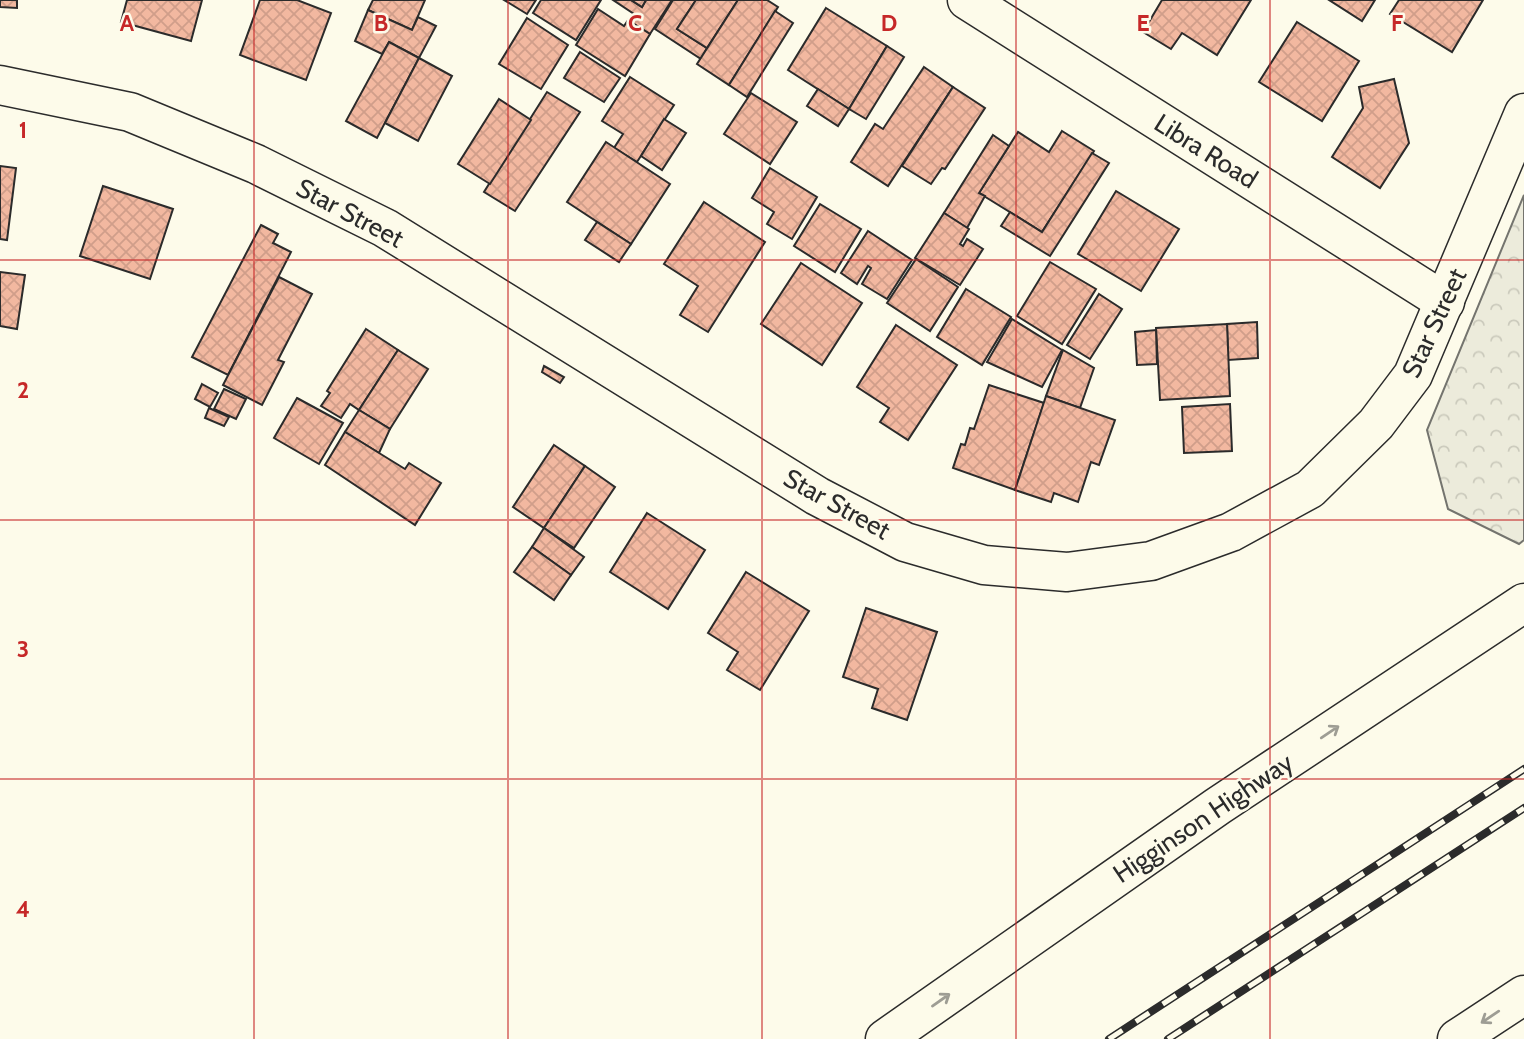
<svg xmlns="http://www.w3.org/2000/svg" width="1524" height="1039" font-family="Cabin,sans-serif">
	<defs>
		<pattern id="park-crowns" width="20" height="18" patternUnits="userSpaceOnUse" patternTransform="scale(1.75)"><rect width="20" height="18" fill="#ecebdb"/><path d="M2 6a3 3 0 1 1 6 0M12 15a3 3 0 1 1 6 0" fill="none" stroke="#cbcabc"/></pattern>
		<pattern id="building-cross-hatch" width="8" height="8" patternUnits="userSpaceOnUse" patternTransform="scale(1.75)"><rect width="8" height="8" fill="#f2b8a0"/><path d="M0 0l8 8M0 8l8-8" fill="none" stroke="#d09e8a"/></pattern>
	</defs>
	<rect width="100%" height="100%" fill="#fdfbea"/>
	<polygon fill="url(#park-crowns)" stroke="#74746e" stroke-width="2" points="1524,195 1524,540 1519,544 1448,509 1427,430"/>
	<g fill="url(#building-cross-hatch)" stroke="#2b2b2b" stroke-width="2">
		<polygon points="0,0 17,0 17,8 0,7"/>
		<polygon points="127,0 202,0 191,41 121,22"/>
		<polygon points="260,0 297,0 331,13 306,80 240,55"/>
		<polygon points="373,0 425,0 412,30 368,10"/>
		<polygon points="504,0 536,0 527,14"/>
		<polygon points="541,0 601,0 576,40 533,13"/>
		<polygon points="613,0 631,0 642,7 646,0 672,0 650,34 629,21 634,14"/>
		<polygon points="631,0 646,0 642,7"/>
		<polygon points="673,0 696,0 677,29 707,48 701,59 655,29"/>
		<polygon points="696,0 738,0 707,48 677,29"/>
		<polygon points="738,0 767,0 778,7 729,85 697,64"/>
		<polygon points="1162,0 1251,0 1217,55 1182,33 1171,49 1143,32"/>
		<polygon points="1329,0 1375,0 1362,21"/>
		<polygon points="1399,0 1483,0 1452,52 1390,14"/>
		<polygon points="826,8 887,46 849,109 788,70"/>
		<polygon points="598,9 624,26 628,20 650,34 625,76 576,45"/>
		<polygon points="368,10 412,30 418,17 436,26 419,58 389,42 382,54 355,41"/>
		<polygon points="775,11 793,23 747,97 729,85"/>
		<polygon points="527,18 568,45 541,89 499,64"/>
		<polygon points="1297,22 1359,61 1322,121 1259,82"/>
		<polygon points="389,42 419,58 377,138 346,121"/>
		<polygon points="887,46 904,57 866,119 849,109"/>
		<polygon points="580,52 620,78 604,102 564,78"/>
		<polygon points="419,58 452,76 418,141 385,123"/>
		<polygon points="924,67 953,87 888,186 851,162 875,124 883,129"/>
		<polygon points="630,77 674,105 637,162 614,148 623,134 602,121"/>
		<polygon points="1394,79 1409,143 1380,188 1332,157 1363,108 1359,87"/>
		<polygon points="953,87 985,108 945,169 942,168 931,184 902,166"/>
		<polygon points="818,89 849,109 838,126 807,106"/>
		<polygon points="547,92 580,112 515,211 484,192"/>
		<polygon points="751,93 797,122 770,164 724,134"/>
		<polygon points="499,99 531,120 490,184 458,164"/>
		<polygon points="664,119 686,133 662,170 641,156"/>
		<polygon points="1062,131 1094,151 1042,232 979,193 1018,132 1049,152"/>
		<polygon points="993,135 1009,146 979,193 985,196 967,228 944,213"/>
		<polygon points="606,142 670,184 631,244 567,202"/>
		<polygon points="1092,153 1109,163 1050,256 1001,226 1010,212 1042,232"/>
		<polygon points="0,166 16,168 7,240 0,239"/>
		<polygon points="770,168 817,197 792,239 767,224 774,212 752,198"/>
		<polygon points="103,186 173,209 150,279 80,256"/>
		<polygon points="1116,191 1179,229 1141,291 1078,254"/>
		<polygon points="704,202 765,242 708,332 680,315 698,286 664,264"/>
		<polygon points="820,204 861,229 835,272 794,246"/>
		<polygon points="944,213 969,229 960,244 963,246 967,239 983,249 960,285 915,258"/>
		<polygon points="597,222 631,244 619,262 585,240"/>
		<polygon points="261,225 278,234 273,243 291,252 228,375 192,357"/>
		<polygon points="868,231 912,260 887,299 862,284 871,268 868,266 857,284 841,273"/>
		<polygon points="916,259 958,287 930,331 887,303"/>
		<polygon points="1050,262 1096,289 1062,344 1017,316"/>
		<polygon points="801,263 862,303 822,365 761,324"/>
		<polygon points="0,272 25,275 17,329 0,326"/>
		<polygon points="279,277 312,294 278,360 284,362 262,405 223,385"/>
		<polygon points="966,289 1011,317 982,365 937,337"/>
		<polygon points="1099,294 1122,309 1090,359 1067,345"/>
		<polygon points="1012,319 1062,350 1042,387 987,362"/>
		<polygon points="1257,322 1258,358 1228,360 1227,324"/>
		<polygon points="1227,324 1230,396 1160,400 1156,328"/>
		<polygon points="896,325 957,365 908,440 880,422 889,408 857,387"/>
		<polygon points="366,329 398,350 359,410 350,404 341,418 321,406 330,393 327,391"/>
		<polygon points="1156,330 1157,364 1137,365 1135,332"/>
		<polygon points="398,350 428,369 390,429 359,410"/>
		<polygon points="1063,350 1094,368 1080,408 1046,396"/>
		<polygon points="544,366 564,377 560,383 542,372"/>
		<polygon points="202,384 218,393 210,407 195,399"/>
		<polygon points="989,385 1044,403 1015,490 953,468 961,444 965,445 970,428 974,429"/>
		<polygon points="224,389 246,399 236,419 214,409"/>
		<polygon points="1046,396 1115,420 1099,465 1091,462 1078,502 1054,493 1051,502 1015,490"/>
		<polygon points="297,398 343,423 319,464 274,438"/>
		<polygon points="1230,404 1232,451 1184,453 1182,407"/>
		<polygon points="209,408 229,417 224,426 205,418"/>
		<polygon points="359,410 390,429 379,453 345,432"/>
		<polygon points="345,432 405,469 409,463 441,483 415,525 325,465"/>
		<polygon points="554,445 585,466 544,528 513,507"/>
		<polygon points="585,466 615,487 574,548 544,528"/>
		<polygon points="647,513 705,550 668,609 610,572"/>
		<polygon points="544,528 584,557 571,575 532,547"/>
		<polygon points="532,547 571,575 554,600 514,572"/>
		<polygon points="746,572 809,611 760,690 727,670 738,652 708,633"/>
		<polygon points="866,608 937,632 907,720 872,708 878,689 843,677"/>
	</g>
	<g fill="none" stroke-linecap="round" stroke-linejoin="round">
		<defs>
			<g id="street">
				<polyline points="967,0 1445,302"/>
				<polyline points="0,85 130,112 256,164 385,228 817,496 905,542 984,565 1067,572 1151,561 1231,532 1310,489 1376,424 1413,375 1524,113"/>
			</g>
			<g id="highway">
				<polyline points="885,1039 1218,806 1524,603"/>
				<polyline points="1457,1039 1524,995"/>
			</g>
		</defs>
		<use href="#street" stroke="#2b2b2b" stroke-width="41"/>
		<use href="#highway" stroke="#2b2b2b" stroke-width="41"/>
		<use href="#street" stroke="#fdfbea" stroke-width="38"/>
		<use href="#highway" stroke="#fdfbea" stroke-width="38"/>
		<defs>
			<g id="rail">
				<polyline points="1109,1039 1524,769"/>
				<polyline points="1168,1039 1524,808"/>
			</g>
		</defs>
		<use href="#rail" stroke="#2b2b2b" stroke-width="8"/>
		<use href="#rail" stroke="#fdfbea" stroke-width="5" stroke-dasharray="16" stroke-linecap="butt"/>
	</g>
	<defs><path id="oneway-shaft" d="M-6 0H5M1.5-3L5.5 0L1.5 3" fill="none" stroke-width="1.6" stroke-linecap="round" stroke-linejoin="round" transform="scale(1.75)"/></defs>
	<g stroke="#9e9d94">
		<use href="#oneway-shaft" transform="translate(1330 732) rotate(-34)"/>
		<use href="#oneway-shaft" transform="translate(941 1000) rotate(-35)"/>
		<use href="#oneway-shaft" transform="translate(1490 1017) rotate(146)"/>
	</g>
	<path fill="none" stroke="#c62828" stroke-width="2" stroke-opacity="0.55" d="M254,0V1039M508,0V1039M762,0V1039M1016,0V1039M1270,0V1039M0,260H1524M0,520H1524M0,779H1524"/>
	<g text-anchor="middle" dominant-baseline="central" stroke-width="5" stroke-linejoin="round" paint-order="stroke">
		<g font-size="26" fill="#2b2b2b" stroke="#fdfbea">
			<text transform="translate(1206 151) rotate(32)">Libra Road</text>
			<text transform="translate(350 213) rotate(28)">Star Street</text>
			<text transform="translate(1434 323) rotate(-65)">Star Street</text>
			<text transform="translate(837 504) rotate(29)">Star Street</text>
			<text transform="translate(1203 818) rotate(-34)">Higginson Highway</text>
		</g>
	</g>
	<g font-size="23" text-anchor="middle" font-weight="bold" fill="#c62828" stroke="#fdfbea" stroke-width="5" stroke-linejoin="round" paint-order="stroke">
		<text x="127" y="31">A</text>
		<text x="381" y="31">B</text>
		<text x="635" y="31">C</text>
		<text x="889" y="31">D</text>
		<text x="1143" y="31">E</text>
		<text x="1397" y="31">F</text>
		<text x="23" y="138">1</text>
		<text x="23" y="398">2</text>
		<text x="23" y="657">3</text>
		<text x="23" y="917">4</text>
	</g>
</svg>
